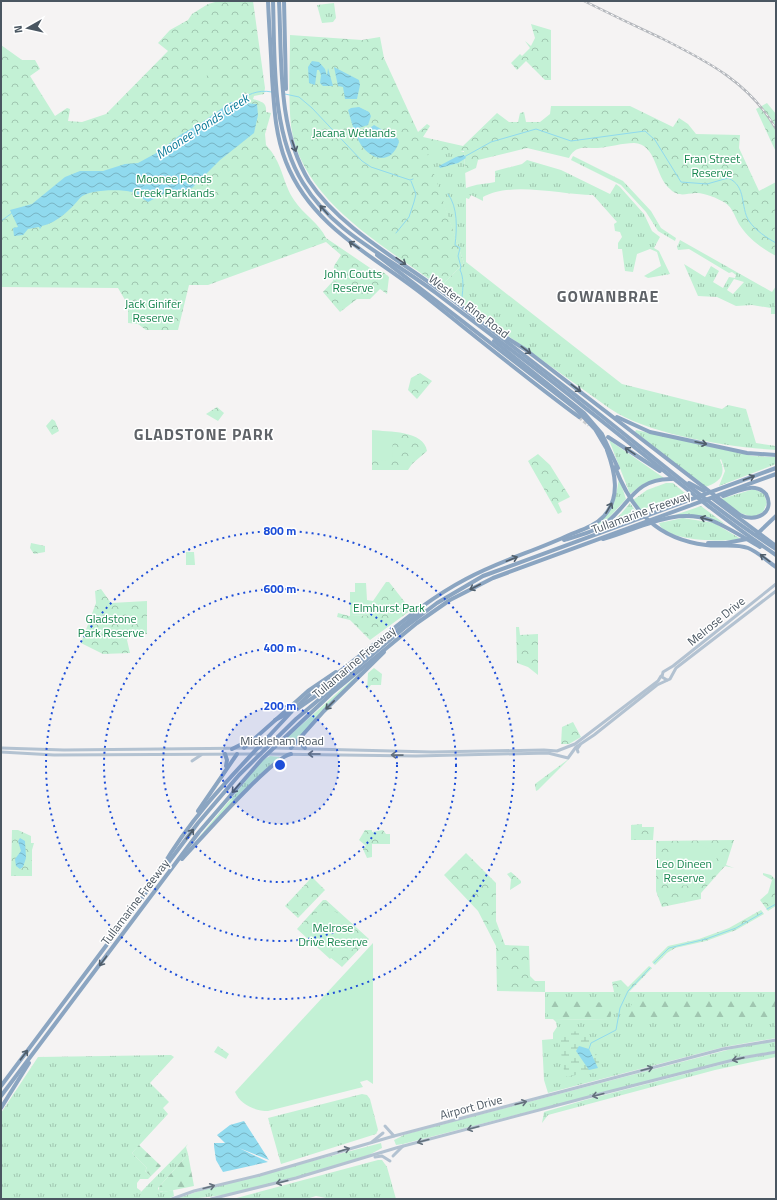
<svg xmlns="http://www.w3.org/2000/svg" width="777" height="1200" font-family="'Titillium Web',sans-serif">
	<defs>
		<pattern id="grass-tufts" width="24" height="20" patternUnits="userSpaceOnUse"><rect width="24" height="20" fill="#c3f1d5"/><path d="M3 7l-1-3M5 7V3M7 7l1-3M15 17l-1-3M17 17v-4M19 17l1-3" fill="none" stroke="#a0c6b0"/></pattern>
		<pattern id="forest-firs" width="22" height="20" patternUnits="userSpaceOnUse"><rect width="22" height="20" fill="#c3f1d5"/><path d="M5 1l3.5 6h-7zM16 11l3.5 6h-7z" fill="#a0c6b0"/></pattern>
		<pattern id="wetland-marsh" width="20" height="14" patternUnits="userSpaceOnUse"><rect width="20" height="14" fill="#c3f1d5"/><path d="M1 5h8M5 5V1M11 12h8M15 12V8" fill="none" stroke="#a0c6b0"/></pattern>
		<pattern id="park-crowns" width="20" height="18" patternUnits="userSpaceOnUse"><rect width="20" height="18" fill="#c3f1d5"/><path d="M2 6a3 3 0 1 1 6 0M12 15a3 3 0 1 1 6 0" fill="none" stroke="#a0c6b0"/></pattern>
		<pattern id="water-waves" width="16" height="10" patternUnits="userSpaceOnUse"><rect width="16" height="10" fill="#90daee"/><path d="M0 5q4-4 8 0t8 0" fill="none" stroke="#78b4c4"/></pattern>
	</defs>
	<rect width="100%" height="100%" fill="#f5f3f3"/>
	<g fill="url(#grass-tufts)" fill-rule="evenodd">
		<polygon points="334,3 336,18 333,22 322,23 317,5"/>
		<path d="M424,147L435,152H464L466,188C476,184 485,184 495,182V171L522,164L527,160L561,170L610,194L616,184L620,187L644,214L652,231L660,237L654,248L659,251L670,274L648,278L644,276L661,266L657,252L650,249L637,254L633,272L625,271L622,249H618V243L622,237L620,232L615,231L614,224L617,222L593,195C562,195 511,181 483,197V201L471,195L469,199L466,198V262L622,384L722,409L728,405L746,409L756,443L776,446V450C729,447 648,435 609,408L440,287L464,263Z"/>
		<polygon points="573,156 623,181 651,211 661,228 676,238 675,241 658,231 646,212 621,185 571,160"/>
		<path d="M680,240L772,292L776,286V314H771V308L752,305L736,306L717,297L698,296L684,264L705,277L711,266L719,271L713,282L723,288L729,277L735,278L736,275L732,272L729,273L689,249L678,250L677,247ZM734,279L744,282L733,294L727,290Z"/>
		<path d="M636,430L753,456L776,457V464L719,486L725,471L721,459L720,460C727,475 719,483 705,487L635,432Z"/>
		<polygon points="609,440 664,478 643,484 630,494"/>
		<path d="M619,478L626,499L605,522L581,532C583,529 588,529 592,527C612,514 616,499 619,478Z"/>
		<polygon points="666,483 673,483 685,493 641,510 633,500 647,490"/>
		<polygon points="754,489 764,494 767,503 763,512 753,517 740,513 721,499"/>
		<polygon points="630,503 637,513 606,527 620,515"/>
		<polygon points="701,506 725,524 716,521 672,516"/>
		<path d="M683,518L714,523L741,539C726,542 664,542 659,523Z"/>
		<polygon points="362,671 292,745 281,746 281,743"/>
		<polygon points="270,756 280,757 195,842 263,760"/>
		<polygon points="570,758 538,790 536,791 535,784"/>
		<polygon points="545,992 776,992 776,1001 634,1001 631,1021 776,1021 776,1038 724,1047 548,1093 544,1080 542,1040 553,1039 553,1033 557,1027 556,1022 553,1019 610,1020 548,1001 548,1019 545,1019"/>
		<polygon points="768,1042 776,1042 776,1051 746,1056 403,1144 396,1145 394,1140 406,1134 735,1048"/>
		<polygon points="776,1053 776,1057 715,1070 548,1115 542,1123 544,1112 585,1100 747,1058"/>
		<polygon points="171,1055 174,1057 150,1083 169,1102 163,1108 168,1114 132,1153 147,1168 145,1171 151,1176 148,1179 140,1179 137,1183 137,1188 141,1191 140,1193 188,1144 186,1147 188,1154 158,1188 159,1191 163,1192 173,1190 174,1196 168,1199 1,1198 1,1113 38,1057"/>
		<polygon points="362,1094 367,1095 370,1099 378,1130 376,1134 281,1164 268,1118"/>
		<path d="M381,1143L382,1148L369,1155C308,1173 240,1199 176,1199L202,1190Z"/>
		<polygon points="378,1160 382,1160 387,1167 396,1199 331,1199 316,1196 306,1199 233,1199"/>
	</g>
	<g fill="url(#forest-firs)">
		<polygon points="548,1000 613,1003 610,1020 548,1019"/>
		<polygon points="634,1001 776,1001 776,1021 631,1021 623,1018"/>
		<polygon points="139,1145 161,1166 151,1176 145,1171 147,1168 132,1153"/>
		<polygon points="188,1154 194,1186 164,1192 159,1191 159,1187"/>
	</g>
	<polygon fill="url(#wetland-marsh)" points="580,1031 590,1037 590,1047 601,1063 598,1069 568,1077 565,1076 559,1041 567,1032"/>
	<g fill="url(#park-crowns)">
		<path d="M219,1H253L265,88L264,94L254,96L253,99C261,102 267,102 266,112L271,113L265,134L266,145C283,163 282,182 294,200C303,214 320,224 326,238L379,274L382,271L389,277L387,294L380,289L370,299H357L340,312L323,292L333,281L334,266L341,255L326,242L208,285H189L178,330H146L138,324L128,323V305L118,288L1,287V45L22,60H35L40,69L30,76L55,116L67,108L70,109L68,121L82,122L106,114L168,51L158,43L170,30L188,20L192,14L208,4Z"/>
		<polygon points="531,24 551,30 551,80 545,80 526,61 517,70 511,63 520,54 522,56 530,48 525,41 531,46 535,38"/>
		<path d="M290,35L362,40L380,37L384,58L418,132L427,124L430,126L423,137L463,146L497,113L509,122H518L520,113L524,112L526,122H540L550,114L551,106H630L673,127L679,118L688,124L696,134L740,135L739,148L759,191L776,182V256C763,249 749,239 741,227C735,219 734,208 724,202C717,198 703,192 695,193C685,194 678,197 670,189C655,177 657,144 634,143C622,143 610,147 598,148C585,148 575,145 569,158L527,148L478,160L476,168L465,173L464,151L457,153L429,152L425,147L464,263L440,287C385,246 301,201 291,126C288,96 290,65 290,35Z"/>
		<polygon points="767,103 776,114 776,152 756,109"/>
		<polygon points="420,373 432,381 417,399 408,390 411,378"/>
		<polygon points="217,407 224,413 218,421 206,414"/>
		<polygon points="52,419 55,421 59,431 52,435 46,426"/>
		<path d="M372,430C388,432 424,430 427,451L412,464L408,470H372Z"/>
		<polygon points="538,454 550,465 570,497 558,503 562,512 558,514 528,461"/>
		<polygon points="31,543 45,546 45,552 34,554 30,548"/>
		<polygon points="386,582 389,582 411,610 370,640 350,620 337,617 338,613 349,616 373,615 373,601"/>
		<polygon points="101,589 111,603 147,601 147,634 130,636 127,640 130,653 103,654 81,643 96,603 95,591"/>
		<polygon points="516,627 519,627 520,635 538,634 538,675 528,667 517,663"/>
		<polygon points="374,668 382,674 381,685 371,685 367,690 368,673"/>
		<polygon points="573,722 581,737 569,744 561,744 562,727"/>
		<polygon points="642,824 642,827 654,827 653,840 631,840 631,825"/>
		<polygon points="12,830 18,830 31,836 31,843 34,843 32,850 32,876 11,876"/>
		<polygon points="365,830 372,830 372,832 383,830 386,834 390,834 390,844 372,844 372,857 367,858 363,849 366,846 359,840"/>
		<polygon points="734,840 726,865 734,868 725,866 701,893 701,899 662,907 656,891 656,841"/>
		<polygon points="466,853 496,883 496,921 505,945 529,946 530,976 535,981 545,981 545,992 497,991 496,946 478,911 444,875"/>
		<polygon points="511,872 521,881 521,883 510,890 511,879 507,874"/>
		<polygon points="763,873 771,875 776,880 776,906 768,911 760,900 768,893 772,880 763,875"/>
		<polygon points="312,877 325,890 298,918 285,906"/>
		<polygon points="323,900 326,900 369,939 342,967 331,958 330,959 297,929"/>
		<polygon points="761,910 764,914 736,930 706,941 675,948 667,953 655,965 652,962 668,946 699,939 729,928"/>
		<polygon points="649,966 652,968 629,992 614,992 612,982 621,980 628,987"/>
		<polygon points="218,1046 229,1054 226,1059 214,1052"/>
	</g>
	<g fill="#c3f1d5">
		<polygon points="202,64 211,71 202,81 194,73"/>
		<path d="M151,293C160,294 171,295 174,305C186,341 123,326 138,299Z"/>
		<polygon points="379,432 393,433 392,461 372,460 372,442 379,443"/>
		<polygon points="186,552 194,552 195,565 186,565"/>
		<polygon points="355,583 366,583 367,600 373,601 374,615 350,616 350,592 355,592"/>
		<path d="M693,845C710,844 725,858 713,874C703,886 675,892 667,875C659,859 680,847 693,845Z"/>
		<path d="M324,908C339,909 370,935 353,949C349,953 344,955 339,955L312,932L314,936L311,937L307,931L309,929L311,931C309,922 315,911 324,908Z"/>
		<path d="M373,943V1084L367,1080L360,1082L363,1087L268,1111C254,1111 240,1104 235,1092Z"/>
		<rect x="501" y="961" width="10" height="29"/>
	</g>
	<g fill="url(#water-waves)">
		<polygon points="312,61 319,62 325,69 327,76 328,68 333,86 323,86 320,83 321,75 319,70 317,70 315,85 309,83 308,67"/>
		<polygon points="334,67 359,80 360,85 357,99 345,99 343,87 338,86"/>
		<path d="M231,102L257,104L258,115L254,133L220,160L192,188L186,191L171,190L148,202C143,199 137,194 132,192C121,189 88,189 80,198C70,210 58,222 42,226L40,229L39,227L28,229L23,235L14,236L13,228L18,227L10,210L32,204L65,177L80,171H103L125,164L138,163L160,151L180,135L201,123Z"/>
		<polygon points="359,107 369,112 371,116 368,125 355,129 353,127 348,110 351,108"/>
		<path d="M374,125L398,139L399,142C390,169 365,158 357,137Z"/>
		<polygon points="464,155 466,158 458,163 440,168 439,166 456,157"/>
		<polygon points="20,838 25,841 26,858 23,867 20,869 16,866 15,859 21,851 18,841"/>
		<polygon points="579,1046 589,1049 598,1068 589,1070 576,1051"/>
		<polygon points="244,1121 269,1160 239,1148 268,1162 223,1172 216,1160 214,1146 214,1143 225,1143 217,1135 230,1125"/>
	</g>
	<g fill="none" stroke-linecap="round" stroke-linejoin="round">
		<g stroke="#90daee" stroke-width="1">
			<polyline points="285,94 299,97 312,108 362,161 371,167 410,180 413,179"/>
			<path d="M235,103C247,95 257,89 272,92"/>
			<path d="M464,157L491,142L536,129L571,141L645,131L655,140L681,182L707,184L728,178C747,186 740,207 749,221C755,230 767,238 776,243"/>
			<path d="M448,194C458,207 457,229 455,245L460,248L458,256L461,267L460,270C464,277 463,289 462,297"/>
			<polyline points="1,221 12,213"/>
			<polyline points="396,233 409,217 414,202 416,194 411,181"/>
			<polyline points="767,909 776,904"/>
			<polyline points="654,963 669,948 706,939 736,928 762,913"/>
			<polyline points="589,1049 591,1043 616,1030 620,1008 628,991 650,968"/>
		</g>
		<polyline stroke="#caccce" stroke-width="4" stroke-dasharray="4 2" stroke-linecap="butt" points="579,417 589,425"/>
		<g stroke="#b3c2d1" stroke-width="3">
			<polyline points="667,680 662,677 663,672 673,666 776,584"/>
			<polyline points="1,748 64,750 267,748"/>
			<polyline points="273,748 432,752 544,750 557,751 575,744 658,681 661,676"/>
			<polyline points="1,752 54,755 261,754"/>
			<polyline points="578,752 577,749 580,745"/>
			<polyline points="267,754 416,756 548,753 568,758 576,747 594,735 657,685 670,679 676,668 776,591"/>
			<polyline points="192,761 201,755"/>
			<polyline points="385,1126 394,1136"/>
			<polyline points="372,1142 383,1133"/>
			<polyline points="393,1156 403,1146"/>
			<polyline points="375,1157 382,1156 390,1161"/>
			<polyline points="172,1199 194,1191 260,1175 394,1136 723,1049 776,1040"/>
			<polyline points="211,1199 296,1178 396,1148 596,1095 741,1058 776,1052"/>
		</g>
		<g stroke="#8ba5c1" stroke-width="4">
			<path d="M268,1C269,26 271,51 272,76C274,106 275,134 286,162C311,226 372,255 422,294C475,336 526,378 579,417"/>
			<path d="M273,1C275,60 271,131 303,183C334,234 391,258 436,293C486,331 536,368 584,407C648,457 709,510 776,555"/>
			<path d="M279,1C282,60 277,129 309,181C341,230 407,264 453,300C505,341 557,380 608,421C663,465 717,511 776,549"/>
			<polyline points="284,1 286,89"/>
			<polyline points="377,255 576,409 595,429 608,451"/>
			<path d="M493,329L526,350L740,515C755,523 776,513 766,494C754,481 737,492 723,496"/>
			<polyline points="494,341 584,413 602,434 618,468"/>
			<polyline points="617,417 650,432 747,453 776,455"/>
			<polyline points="608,437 660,471"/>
			<path d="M615,467C632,511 657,539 706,545C720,547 735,543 748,548C758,552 767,561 776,567"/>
			<polyline points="689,483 704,491"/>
			<polyline points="712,498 776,546"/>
			<polyline points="756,535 776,516"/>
			<path d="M603,539C639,529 675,506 713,521C729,528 745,538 760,547"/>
			<path d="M564,540C578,536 594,532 606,523C630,504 635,478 672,479"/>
			<polyline points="708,543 726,543 747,539"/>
			<polyline points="297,709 317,695 420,612"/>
			<polyline points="275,720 291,712"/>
			<polyline points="300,738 301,744 305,748"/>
			<polyline points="244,748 308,691 336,672"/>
			<polyline points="291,748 324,711 384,652"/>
			<polyline points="232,749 248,741"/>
			<polyline points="225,754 227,760 226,766"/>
			<polyline points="198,811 237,754"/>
			<path d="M182,859C200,840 272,757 291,754"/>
			<path d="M161,869C196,808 246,762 293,710L308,696C323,684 338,673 353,661C390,632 424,601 466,579C499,561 535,551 569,535C581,530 595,526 604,516C621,497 615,472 607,450"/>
			<polyline points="1,1086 198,823 239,775 296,719 404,628 437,603 483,576 776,468"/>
			<polyline points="1,1096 199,832 262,759 332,693 417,623 450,600 493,578 776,474"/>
			<polyline points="1,1108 29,1063"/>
		</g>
		<defs>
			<path id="rail" d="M584,1C610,14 635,26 661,38C707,61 750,83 776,129"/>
		</defs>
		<use href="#rail" stroke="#b5b8bd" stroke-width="2.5"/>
		<use href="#rail" stroke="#fff" stroke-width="1" stroke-dasharray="3" stroke-linecap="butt"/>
	</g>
	<defs><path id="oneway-shaft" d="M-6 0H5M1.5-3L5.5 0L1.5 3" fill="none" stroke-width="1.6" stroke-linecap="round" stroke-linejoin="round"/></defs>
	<g stroke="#505e6b">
		<use href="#oneway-shaft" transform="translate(294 146) rotate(71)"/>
		<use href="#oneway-shaft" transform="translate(324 210) rotate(-132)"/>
		<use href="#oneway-shaft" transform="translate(354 245) rotate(-147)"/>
		<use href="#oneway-shaft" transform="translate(401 261) rotate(35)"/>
		<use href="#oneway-shaft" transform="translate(526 350) rotate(37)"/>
		<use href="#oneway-shaft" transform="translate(576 388) rotate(37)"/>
		<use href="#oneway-shaft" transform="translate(701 443) rotate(12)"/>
		<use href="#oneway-shaft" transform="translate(630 451) rotate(-146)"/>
		<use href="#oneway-shaft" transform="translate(749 478) rotate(-20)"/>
		<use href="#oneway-shaft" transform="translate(609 508) rotate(-60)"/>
		<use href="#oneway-shaft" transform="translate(706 519) rotate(-165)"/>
		<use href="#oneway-shaft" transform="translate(765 558) rotate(-144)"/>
		<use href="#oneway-shaft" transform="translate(512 559) rotate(-21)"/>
		<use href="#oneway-shaft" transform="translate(475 587) rotate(153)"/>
		<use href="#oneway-shaft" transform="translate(330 705) rotate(135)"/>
		<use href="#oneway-shaft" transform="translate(236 788) rotate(131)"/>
		<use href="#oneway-shaft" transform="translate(190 834) rotate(-53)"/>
		<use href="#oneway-shaft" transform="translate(103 961) rotate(127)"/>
		<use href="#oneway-shaft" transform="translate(24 1055) rotate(-53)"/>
	</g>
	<g stroke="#64717d">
		<use href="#oneway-shaft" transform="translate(314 754) rotate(180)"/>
		<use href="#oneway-shaft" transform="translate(397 755) rotate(-179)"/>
		<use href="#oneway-shaft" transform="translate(738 1059) rotate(167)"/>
		<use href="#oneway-shaft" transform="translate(647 1069) rotate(-15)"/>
		<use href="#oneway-shaft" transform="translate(598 1095) rotate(166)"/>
		<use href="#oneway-shaft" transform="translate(521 1103) rotate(-15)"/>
		<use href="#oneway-shaft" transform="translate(473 1128) rotate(165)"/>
		<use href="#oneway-shaft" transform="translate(423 1141) rotate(165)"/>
		<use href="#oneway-shaft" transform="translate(344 1150) rotate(-17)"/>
		<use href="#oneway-shaft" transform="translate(282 1182) rotate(166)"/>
		<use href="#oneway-shaft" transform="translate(209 1187) rotate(-15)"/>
	</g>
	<circle cx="280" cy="765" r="59" fill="#1d4ed8" fill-opacity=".12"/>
	<g fill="none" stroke="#1d4ed8" stroke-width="2" stroke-dasharray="2 4">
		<circle cx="280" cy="765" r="59"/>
		<circle cx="280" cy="765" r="117"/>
		<circle cx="280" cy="765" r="176"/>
		<circle cx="280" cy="765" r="234"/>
	</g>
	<g text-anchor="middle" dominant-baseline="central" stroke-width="3" stroke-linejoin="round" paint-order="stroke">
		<g font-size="12" fill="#17864f" stroke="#fff">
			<text x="354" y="132">Jacana Wetlands</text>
			<text x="712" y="158">Fran Street<tspan x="712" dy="14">Reserve</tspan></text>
			<text x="174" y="178">Moonee Ponds<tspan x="174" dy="14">Creek Parklands</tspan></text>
			<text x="353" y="273">John Coutts<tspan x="353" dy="14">Reserve</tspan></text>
			<text x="153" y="303">Jack Ginifer<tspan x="153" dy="14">Reserve</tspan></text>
			<text x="389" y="607">Elmhurst Park</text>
			<text x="111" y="618">Gladstone<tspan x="111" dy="14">Park Reserve</tspan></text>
			<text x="684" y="863">Leo Dineen<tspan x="684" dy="14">Reserve</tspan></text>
			<text x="333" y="927">Melrose<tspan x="333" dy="14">Drive Reserve</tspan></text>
		</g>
		<g font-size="12" fill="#4a5661" stroke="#fff">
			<text transform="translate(469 306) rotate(37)">Western Ring Road</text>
			<text transform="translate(641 512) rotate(-20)">Tullamarine Freeway</text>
			<text transform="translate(716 621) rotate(-39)">Melrose Drive</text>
			<text transform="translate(354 662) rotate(-40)">Tullamarine Freeway</text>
			<text x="282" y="740">Mickleham Road</text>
			<text transform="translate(135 902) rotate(-53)">Tullamarine Freeway</text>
			<text transform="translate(471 1107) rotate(-15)">Airport Drive</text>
		</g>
		<g font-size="13" font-style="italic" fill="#0c7c9b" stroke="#fff">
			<text transform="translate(202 126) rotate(-33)">Moonee Ponds Creek</text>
		</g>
		<g font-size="16" font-weight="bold" letter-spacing="1" fill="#5f6368" stroke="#fff">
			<text x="608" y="296">GOWANBRAE</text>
			<text x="204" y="434">GLADSTONE PARK</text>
		</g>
	</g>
	<circle cx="280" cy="765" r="6" fill="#1d4ed8" stroke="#fff" stroke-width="2"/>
	<g font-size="12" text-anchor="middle" font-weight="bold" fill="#1d4ed8" stroke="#fff" stroke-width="3" stroke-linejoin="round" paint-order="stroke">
		<text x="280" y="535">800 m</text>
		<text x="280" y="593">600 m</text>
		<text x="280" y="652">400 m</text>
		<text x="280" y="710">200 m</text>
	</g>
	<rect width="777" height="1200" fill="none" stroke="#4a5661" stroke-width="4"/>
	<g transform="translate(28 28) rotate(262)" stroke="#ffffff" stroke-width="3" paint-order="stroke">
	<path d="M0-3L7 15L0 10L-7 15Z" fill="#4a5661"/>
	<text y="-6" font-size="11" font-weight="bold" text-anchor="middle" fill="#4a5661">N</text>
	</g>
</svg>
